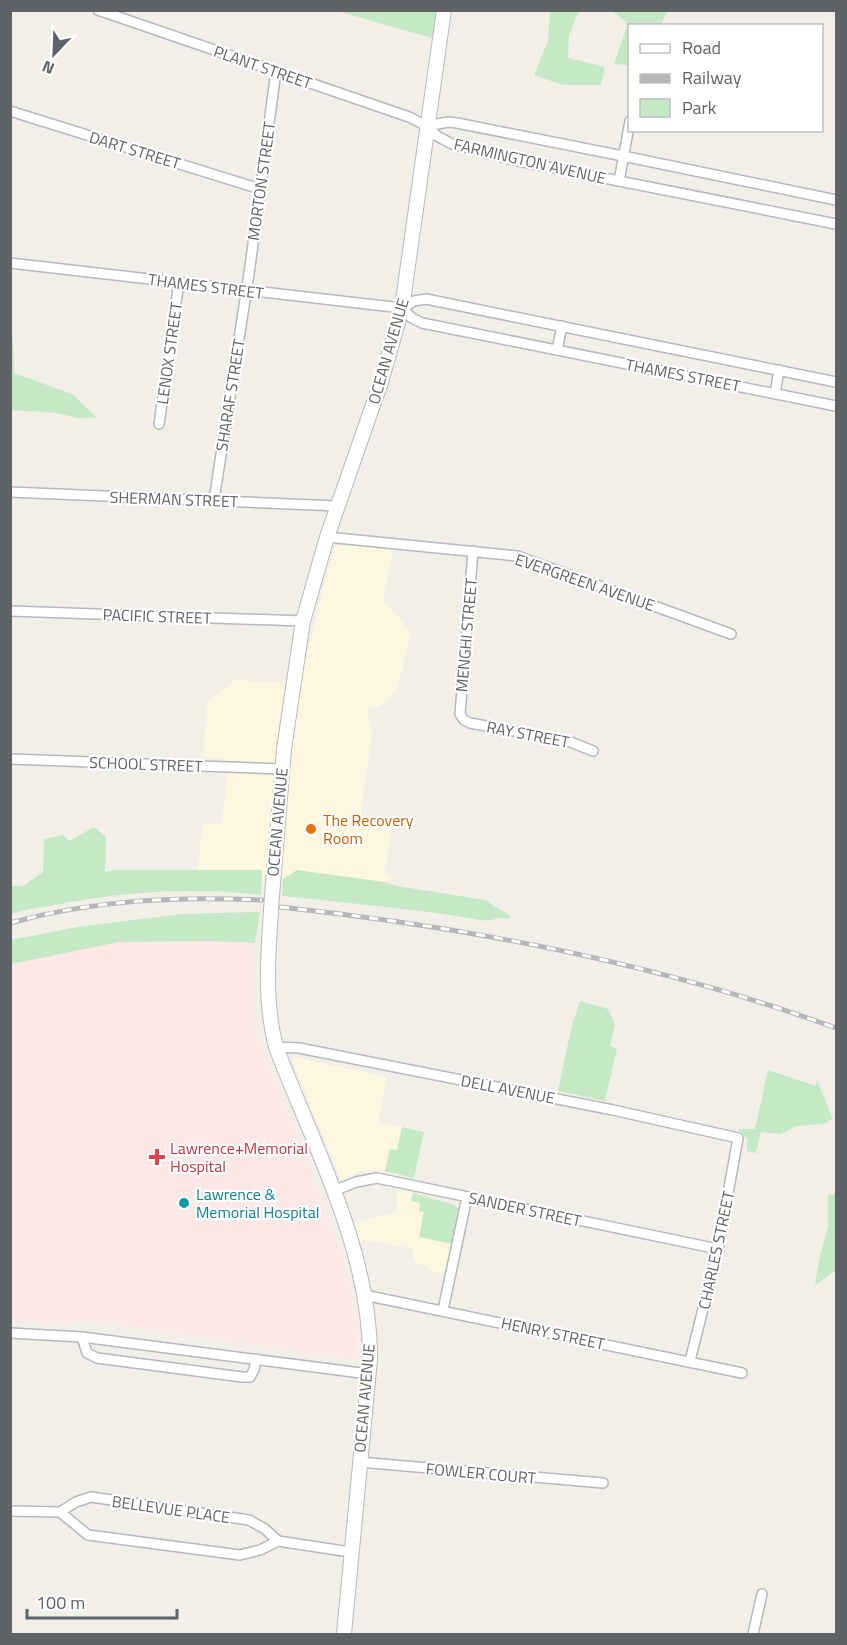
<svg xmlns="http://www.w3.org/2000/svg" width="847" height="1645" font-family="'Titillium Web',sans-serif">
	<rect width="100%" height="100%" fill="#f1efe8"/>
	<g fill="#fef7e0">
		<polygon points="336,545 393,550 383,600 411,632 397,690 381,706 367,709 372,732 359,826 391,830 385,870 392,879 384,882 297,870 283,879 261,877 261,870 197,870 203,824 218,825 222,822 229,759 203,757 208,700 232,685 233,680 300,684 321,597"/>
		<polygon points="294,1057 387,1077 378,1122 402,1127 397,1150 390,1150 385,1171 373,1170 361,1171 341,1180 292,1061"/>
		<polygon points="397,1190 413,1193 411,1201 421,1203 424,1212 420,1237 452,1244 446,1274 430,1271 427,1266 413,1261 414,1249 376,1241 360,1241 354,1222 397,1213"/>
	</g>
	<polygon fill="#fce8e6" points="210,941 255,943 255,1031 336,1237 354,1304 358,1355 355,1360 112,1323 80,1321 61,1323 11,1320 11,964 119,942"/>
	<g fill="#c5e8c5">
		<polygon points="337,11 444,11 439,40"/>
		<polygon points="550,11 579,11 569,35 568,58 605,67 601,85 563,85 534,75 548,41"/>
		<polygon points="612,11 667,11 661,25 630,26 630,64 628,65 614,64 627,26 624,20"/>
		<polygon points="11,333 13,339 14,373 72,394 97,418 78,418 56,413 11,410"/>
		<path d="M94,827L106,837L105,872L114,870H262L261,895C194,887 126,891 60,904C43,907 26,909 11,914V886H23L43,872L44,839L63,835L69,841Z"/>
		<path d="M297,870L384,882L397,886L485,900L510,916L509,919C498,916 490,922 481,920C415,909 349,903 282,896L283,879Z"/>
		<polygon points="260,912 255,943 210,941 119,942 11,964 11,940 77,927 182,914"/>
		<polygon points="580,1001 608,1009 615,1024 610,1046 617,1049 605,1101 558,1091 572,1025"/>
		<polygon points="768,1070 816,1086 817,1080 833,1119 823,1124 797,1126 780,1134 761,1132 756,1153 747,1151 747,1139 738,1129 755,1129"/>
		<polygon points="402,1127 424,1132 414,1178 385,1171 390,1149 397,1150"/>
		<polygon points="413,1193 455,1205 458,1209 452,1244 419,1237 424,1212 419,1211 420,1203 411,1201"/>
		<polygon points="836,1194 836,1270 815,1285 819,1260 828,1226 828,1195"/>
	</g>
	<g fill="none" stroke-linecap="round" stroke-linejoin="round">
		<defs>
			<g id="minor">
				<polyline points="98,10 409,117 427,126 437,136 452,144 518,161 836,224"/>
				<polyline points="10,111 260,189"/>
				<polyline points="427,126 448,122 457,123 623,156 836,200"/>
				<polyline points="619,181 630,121"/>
				<polyline points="10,263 402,308 414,301 426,299 836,382"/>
				<polyline points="402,308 412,318 422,323 836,406"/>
				<polyline points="557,350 562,326"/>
				<polyline points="775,393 779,370"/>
				<polyline points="159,424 179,282"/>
				<polyline points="10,492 338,506"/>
				<polyline points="214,500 249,274 276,71"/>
				<polyline points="327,537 517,556 731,634"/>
				<polyline points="473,551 460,714 464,720 470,723 568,741 593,751"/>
				<polyline points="10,611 303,621"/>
				<polyline points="10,759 282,769"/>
				<polyline points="276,1047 299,1048 613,1110 738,1138 718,1249 690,1361"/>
				<polyline points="333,1191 356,1182 377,1178 718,1249"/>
				<polyline points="364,1295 742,1373"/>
				<polyline points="443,1310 467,1197"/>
				<polyline points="10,1333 82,1337 369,1374"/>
				<polyline points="82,1337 87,1353 97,1358 242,1377 250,1377 254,1370 256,1359"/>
				<polyline points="359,1462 603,1483"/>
				<polyline points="10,1511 60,1512 76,1502 91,1497 249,1520 265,1529 278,1541"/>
				<polyline points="60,1512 88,1535 240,1555 260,1550 278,1541 350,1552"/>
				<polyline points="753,1634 762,1594"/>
			</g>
			<g id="secondary">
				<polyline points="272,896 284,749 303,621 327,537 381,382 402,308 444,10"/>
				<path d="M271,911C268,957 264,1002 276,1047C313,1145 371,1251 370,1359L344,1634"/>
			</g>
		</defs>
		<use href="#minor" stroke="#b5b8bc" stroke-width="12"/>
		<use href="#secondary" stroke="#b6babf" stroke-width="16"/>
		<use href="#minor" stroke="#fff" stroke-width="9"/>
		<use href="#secondary" stroke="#fff" stroke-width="14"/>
		<defs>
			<g id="rail">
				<path d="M280,907C469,927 657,963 836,1028"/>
				<path d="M10,923C93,900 177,896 262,900"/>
			</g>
		</defs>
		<use href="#rail" stroke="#b6b7b8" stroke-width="5"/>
		<use href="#rail" stroke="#fff" stroke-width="3" stroke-dasharray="9" stroke-linecap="butt"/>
		<defs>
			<polyline id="secondary-bridge" points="271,911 272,896"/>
		</defs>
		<use href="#secondary-bridge" stroke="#b6babf" stroke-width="16" stroke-linecap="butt"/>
		<use href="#secondary-bridge" stroke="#fff" stroke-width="14"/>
	</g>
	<circle fill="#e8710a" stroke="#fff" stroke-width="2" cx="311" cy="829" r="6"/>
	<path fill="#e0444e" stroke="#fff" stroke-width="2" d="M154 1148h6v6h6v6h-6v6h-6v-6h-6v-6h6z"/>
	<circle fill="#0f9aa8" stroke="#fff" stroke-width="2" cx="184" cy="1203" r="6"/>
	<g text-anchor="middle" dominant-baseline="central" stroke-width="4.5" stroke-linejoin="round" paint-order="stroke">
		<g font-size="16" fill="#5f6368" stroke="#fff">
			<text transform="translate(263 67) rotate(19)">PLANT STREET</text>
			<text transform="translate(135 150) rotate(17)">DART STREET</text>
			<text transform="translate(530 161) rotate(13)">FARMINGTON AVENUE</text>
			<text transform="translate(261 181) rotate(-82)">MORTON STREET</text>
			<text transform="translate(206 286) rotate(7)">THAMES STREET</text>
			<text transform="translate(388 351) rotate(-74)">OCEAN AVENUE</text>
			<text transform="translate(169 353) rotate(-82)">LENOX STREET</text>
			<text transform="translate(683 375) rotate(11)">THAMES STREET</text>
			<text transform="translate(230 395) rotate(-81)">SHARAF STREET</text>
			<text transform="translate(174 499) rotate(2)">SHERMAN STREET</text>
			<text transform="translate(585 582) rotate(19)">EVERGREEN AVENUE</text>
			<text transform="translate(157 616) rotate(2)">PACIFIC STREET</text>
			<text transform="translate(466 635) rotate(-85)">MENGHI STREET</text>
			<text transform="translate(528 734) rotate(11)">RAY STREET</text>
			<text transform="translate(146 764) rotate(2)">SCHOOL STREET</text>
			<text transform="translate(277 822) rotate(-85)">OCEAN AVENUE</text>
			<text transform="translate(508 1089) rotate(11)">DELL AVENUE</text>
			<text transform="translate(525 1209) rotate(12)">SANDER STREET</text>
			<text transform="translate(716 1250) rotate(-78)">CHARLES STREET</text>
			<text transform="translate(553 1333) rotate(12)">HENRY STREET</text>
			<text transform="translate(364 1398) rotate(-85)">OCEAN AVENUE</text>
			<text transform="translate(481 1473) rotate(5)">FOWLER COURT</text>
			<text transform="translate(171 1509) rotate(8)">BELLEVUE PLACE</text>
		</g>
		<g font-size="16" fill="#c56008" stroke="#fff" text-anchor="start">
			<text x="323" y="820">The Recovery<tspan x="323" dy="18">Room</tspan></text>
		</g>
		<g font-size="16" fill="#be3a42" stroke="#fff" text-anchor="start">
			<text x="170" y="1148">Lawrence+Memorial<tspan x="170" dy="18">Hospital</tspan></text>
		</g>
		<g font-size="16" fill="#0d838f" stroke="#fff" text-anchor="start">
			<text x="196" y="1194">Lawrence &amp;<tspan x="196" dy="18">Memorial Hospital</tspan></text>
		</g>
	</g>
	<rect width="847" height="1645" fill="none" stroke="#5f6368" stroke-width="24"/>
	<rect x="628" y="24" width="195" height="108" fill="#ffffff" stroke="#bfc1c3" stroke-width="1.5"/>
	<rect x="640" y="44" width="30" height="9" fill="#ffffff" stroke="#bfc1c3" stroke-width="1.5"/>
	<text x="682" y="54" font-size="18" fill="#5f6368">Road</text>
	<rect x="640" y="74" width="30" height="9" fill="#b6b7b8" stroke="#bfc1c3" stroke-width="1.5"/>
	<text x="682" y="84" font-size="18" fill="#5f6368">Railway</text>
	<rect x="640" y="99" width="30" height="18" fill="#c5e8c5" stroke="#bfc1c3" stroke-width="1.5"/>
	<text x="682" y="114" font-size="18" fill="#5f6368">Park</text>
	<g transform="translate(54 54) rotate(203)" stroke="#ffffff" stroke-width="4.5" paint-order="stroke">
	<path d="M0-4.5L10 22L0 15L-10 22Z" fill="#5f6368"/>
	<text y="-9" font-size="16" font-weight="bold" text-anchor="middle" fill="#5f6368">N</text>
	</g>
	<path d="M27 1609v9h150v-9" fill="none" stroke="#5f6368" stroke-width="3"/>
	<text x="36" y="1609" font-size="18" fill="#5f6368" stroke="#ffffff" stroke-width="4.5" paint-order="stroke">100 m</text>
</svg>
